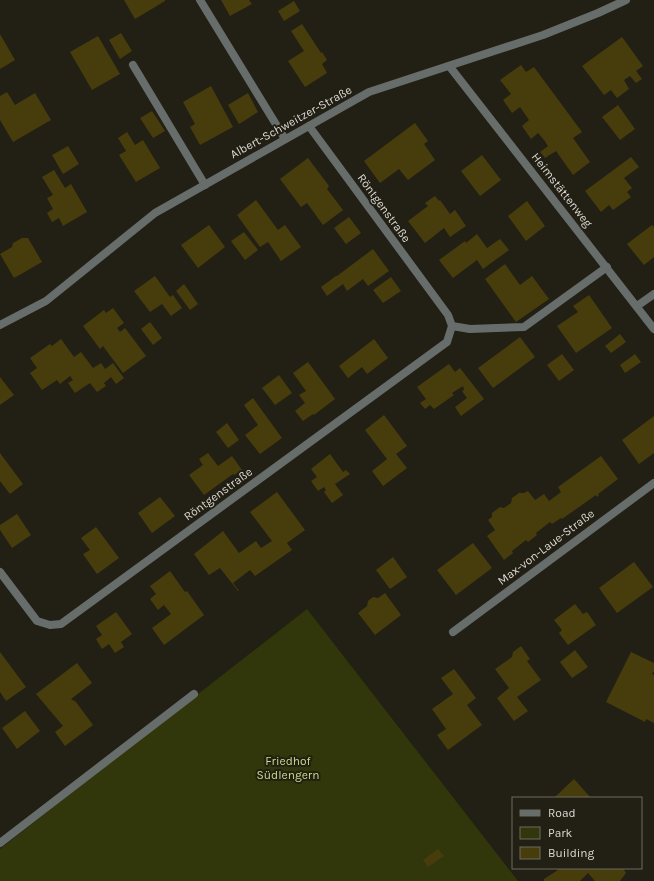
<svg xmlns="http://www.w3.org/2000/svg" width="654" height="881" font-family="Karla,sans-serif">
	<rect width="100%" height="100%" fill="#221f15"/>
	<polygon fill="#31370a" points="307,609 518,881 0,881 0,849"/>
	<g fill="#473d0c">
		<polygon points="124,0 165,0 165,1 135,19"/>
		<polygon points="221,0 249,0 252,4 230,16"/>
		<polygon points="294,1 300,11 284,21 278,11"/>
		<polygon points="302,24 321,53 322,52 327,60 322,64 327,73 305,87 288,61 304,51 291,31"/>
		<polygon points="121,33 132,51 120,59 109,40"/>
		<polygon points="0,34 15,60 0,69"/>
		<polygon points="98,36 120,74 92,90 70,52"/>
		<polygon points="622,37 643,66 636,71 642,79 636,83 630,76 624,80 629,89 617,98 611,90 604,95 582,66"/>
		<polygon points="521,65 526,72 534,67 582,132 573,138 590,162 573,175 556,151 545,158 540,152 548,146 544,140 538,133 531,139 522,126 529,120 520,107 512,113 503,100 511,94 500,80"/>
		<polygon points="211,86 233,127 200,145 190,127 195,124 183,102"/>
		<polygon points="7,92 15,105 35,93 51,120 13,142 0,120 0,96"/>
		<polygon points="248,93 258,112 239,124 228,105"/>
		<polygon points="618,105 635,129 620,140 602,117"/>
		<polygon points="152,111 165,131 153,138 140,118"/>
		<polygon points="415,123 428,141 424,144 435,160 408,180 399,169 380,183 364,161"/>
		<polygon points="127,132 135,145 143,140 160,168 136,182 119,155 126,151 118,138"/>
		<polygon points="68,146 79,164 63,174 52,155"/>
		<polygon points="482,155 501,180 480,196 461,171"/>
		<polygon points="631,157 639,167 624,178 632,188 627,192 631,197 613,210 609,205 601,212 585,191"/>
		<polygon points="308,158 329,186 327,189 343,210 323,225 307,203 301,207 280,179"/>
		<polygon points="54,170 65,188 71,184 87,212 63,226 59,218 52,222 47,213 53,209 47,198 53,195 42,177"/>
		<polygon points="435,196 439,201 440,200 450,214 455,210 466,226 450,237 444,228 425,243 408,221 428,206 425,203"/>
		<polygon points="256,200 278,230 285,225 301,247 281,261 268,242 260,247 237,215"/>
		<polygon points="527,201 545,226 526,241 508,216"/>
		<polygon points="349,217 361,233 346,244 334,228"/>
		<polygon points="209,225 225,247 198,268 181,245"/>
		<polygon points="652,225 654,227 654,257 644,265 627,244"/>
		<polygon points="244,232 258,250 245,260 231,241"/>
		<polygon points="477,234 487,248 500,239 509,250 483,269 477,260 453,278 439,260 465,241 466,243"/>
		<polygon points="22,238 28,238 42,262 14,278 0,254 12,247 13,243"/>
		<polygon points="373,249 389,271 368,286 363,279 347,291 343,284 327,296 321,287 336,276 337,276"/>
		<polygon points="505,264 520,285 532,276 549,299 516,322 485,279"/>
		<polygon points="155,276 170,297 173,295 182,308 171,316 162,304 150,312 134,291"/>
		<polygon points="391,277 401,291 383,303 373,290"/>
		<polygon points="184,284 198,304 190,310 176,291"/>
		<polygon points="589,295 612,328 576,353 557,326 578,312 573,306"/>
		<polygon points="113,308 124,323 117,328 120,332 125,328 146,356 123,373 103,346 100,349 83,326 104,310 106,313"/>
		<polygon points="150,322 162,338 153,345 141,329"/>
		<polygon points="620,334 626,342 611,353 605,346"/>
		<polygon points="520,337 535,357 493,388 478,368"/>
		<polygon points="61,339 74,357 81,352 93,368 101,363 105,369 113,363 124,378 116,384 111,377 104,383 106,386 97,392 90,383 75,393 68,383 73,380 70,376 60,384 57,380 42,390 30,373 37,368 30,358 50,344 52,346"/>
		<polygon points="374,339 388,358 367,374 362,367 348,378 339,366"/>
		<polygon points="562,354 574,370 559,381 547,365"/>
		<polygon points="635,354 641,362 625,373 620,365"/>
		<polygon points="308,362 335,399 314,415 313,414 303,421 295,411 305,403 299,395 306,391 293,373"/>
		<polygon points="449,364 455,372 460,368 484,399 461,416 455,407 467,398 462,391 464,390 463,386 452,393 454,395 434,409 430,405 425,409 420,403 426,399 417,387"/>
		<polygon points="279,375 292,393 275,405 262,388"/>
		<polygon points="0,377 14,395 0,405"/>
		<polygon points="253,398 282,438 260,454 245,435 258,425 244,405"/>
		<polygon points="384,415 407,446 396,454 407,468 383,486 372,471 387,459 365,430"/>
		<polygon points="654,416 654,453 639,464 622,440"/>
		<polygon points="227,423 239,440 228,448 216,432"/>
		<polygon points="0,453 23,484 10,494 0,481"/>
		<polygon points="208,453 218,466 232,456 242,470 234,475 233,474 204,495 189,475 203,465 199,459"/>
		<polygon points="330,454 343,472 346,470 350,474 335,484 343,495 332,503 324,492 326,490 324,487 318,491 311,481 317,477 311,469"/>
		<polygon points="601,456 618,479 598,494 599,495 597,497 596,495 562,519 561,518 552,524 550,522 536,533 537,535 528,542 526,540 512,551 513,553 504,560 487,536 495,530 488,520 492,517 492,513 500,507 504,508 511,503 512,498 519,493 524,493 528,491 535,500 544,494 549,501 561,492 558,487"/>
		<polygon points="277,492 305,530 287,543 292,550 255,576 250,570 233,583 239,591 238,591 220,568 209,575 194,554 223,531 239,553 256,541 261,548 272,541 250,512"/>
		<polygon points="160,497 175,516 152,533 138,513"/>
		<polygon points="17,514 31,535 12,548 0,530 0,525"/>
		<polygon points="96,527 119,558 97,574 83,554 90,550 81,538"/>
		<polygon points="473,543 492,568 456,595 437,570"/>
		<polygon points="393,557 407,577 390,589 376,570"/>
		<polygon points="634,562 653,587 617,613 599,588"/>
		<polygon points="170,571 185,592 187,591 204,615 164,645 152,628 171,614 164,605 158,610 150,599 156,594 150,586"/>
		<polygon points="385,593 401,615 375,635 358,613 367,606 368,601 373,597 378,598"/>
		<polygon points="575,604 583,614 587,612 596,625 568,645 559,633 562,630 554,620"/>
		<polygon points="116,612 132,634 121,642 124,647 115,653 109,644 102,649 96,639 102,635 96,626"/>
		<polygon points="521,646 530,659 527,661 541,680 517,697 528,711 514,721 497,698 509,688 495,669 512,657 513,652"/>
		<polygon points="575,650 588,667 572,678 560,662"/>
		<polygon points="0,652 26,687 6,701 0,692"/>
		<polygon points="631,652 654,663 654,671 652,674 654,675 654,723 646,719 645,722 606,702"/>
		<polygon points="77,663 92,683 71,699 76,702 93,725 65,746 55,732 63,726 36,694"/>
		<polygon points="454,669 476,698 467,705 482,725 448,750 437,735 446,729 432,709 453,694 441,678"/>
		<polygon points="25,711 40,731 17,749 2,728"/>
		<polygon points="574,779 591,798 556,798 555,797"/>
		<polygon points="438,849 444,856 428,867 423,860"/>
		<polygon points="556,868 623,868 626,873 620,881 595,881 588,873 580,881 544,881 544,879 558,870"/>
	</g>
	<g fill="none" stroke-linecap="round" stroke-linejoin="round">
		<g stroke="#676d6b" stroke-width="8">
			<polyline points="200,0 285,139"/>
			<polyline points="133,65 205,185"/>
			<polyline points="0,843 194,694"/>
		</g>
		<g stroke="#676d6b" stroke-width="8">
			<polyline points="450,67 654,329"/>
			<polyline points="637,306 654,294"/>
			<polyline points="0,325 46,301 155,213 369,92 543,35 598,13 626,0"/>
			<polyline points="452,326 470,329 524,327 607,267"/>
			<polyline points="0,572 37,621 50,625 61,624 447,342 452,326 448,315 309,126"/>
			<polyline points="453,632 654,483"/>
		</g>
	</g>
	<g text-anchor="middle" dominant-baseline="central" stroke-width="4" stroke-linejoin="round" paint-order="stroke">
		<g font-size="12" fill="#dcdad3" stroke="#221f15">
			<text transform="translate(291 122) rotate(-29)">Albert-Schweitzer-Straße</text>
			<text transform="translate(562 190) rotate(52)">Heimstättenweg</text>
			<text transform="translate(384 208) rotate(54)">Röntgenstraße</text>
			<text transform="translate(218 494) rotate(-36)">Röntgenstraße</text>
			<text transform="translate(546 547) rotate(-37)">Max-von-Laue-Straße</text>
		</g>
		<g font-size="12" fill="#cddc84" stroke="#221f15">
			<text x="288" y="761">Friedhof<tspan x="288" dy="14">Südlengern</tspan></text>
		</g>
	</g>
	<rect x="512" y="797" width="130" height="72" fill="#221f15" stroke="#6c6a61"/>
	<rect x="520" y="810" width="20" height="6" fill="#676d6b" stroke="#6c6a61"/>
	<text x="548" y="817" font-size="12" fill="#dcdad3">Road</text>
	<rect x="520" y="827" width="20" height="12" fill="#31370a" stroke="#6c6a61"/>
	<text x="548" y="837" font-size="12" fill="#dcdad3">Park</text>
	<rect x="520" y="847" width="20" height="12" fill="#473d0c" stroke="#6c6a61"/>
	<text x="548" y="857" font-size="12" fill="#dcdad3">Building</text>
</svg>
